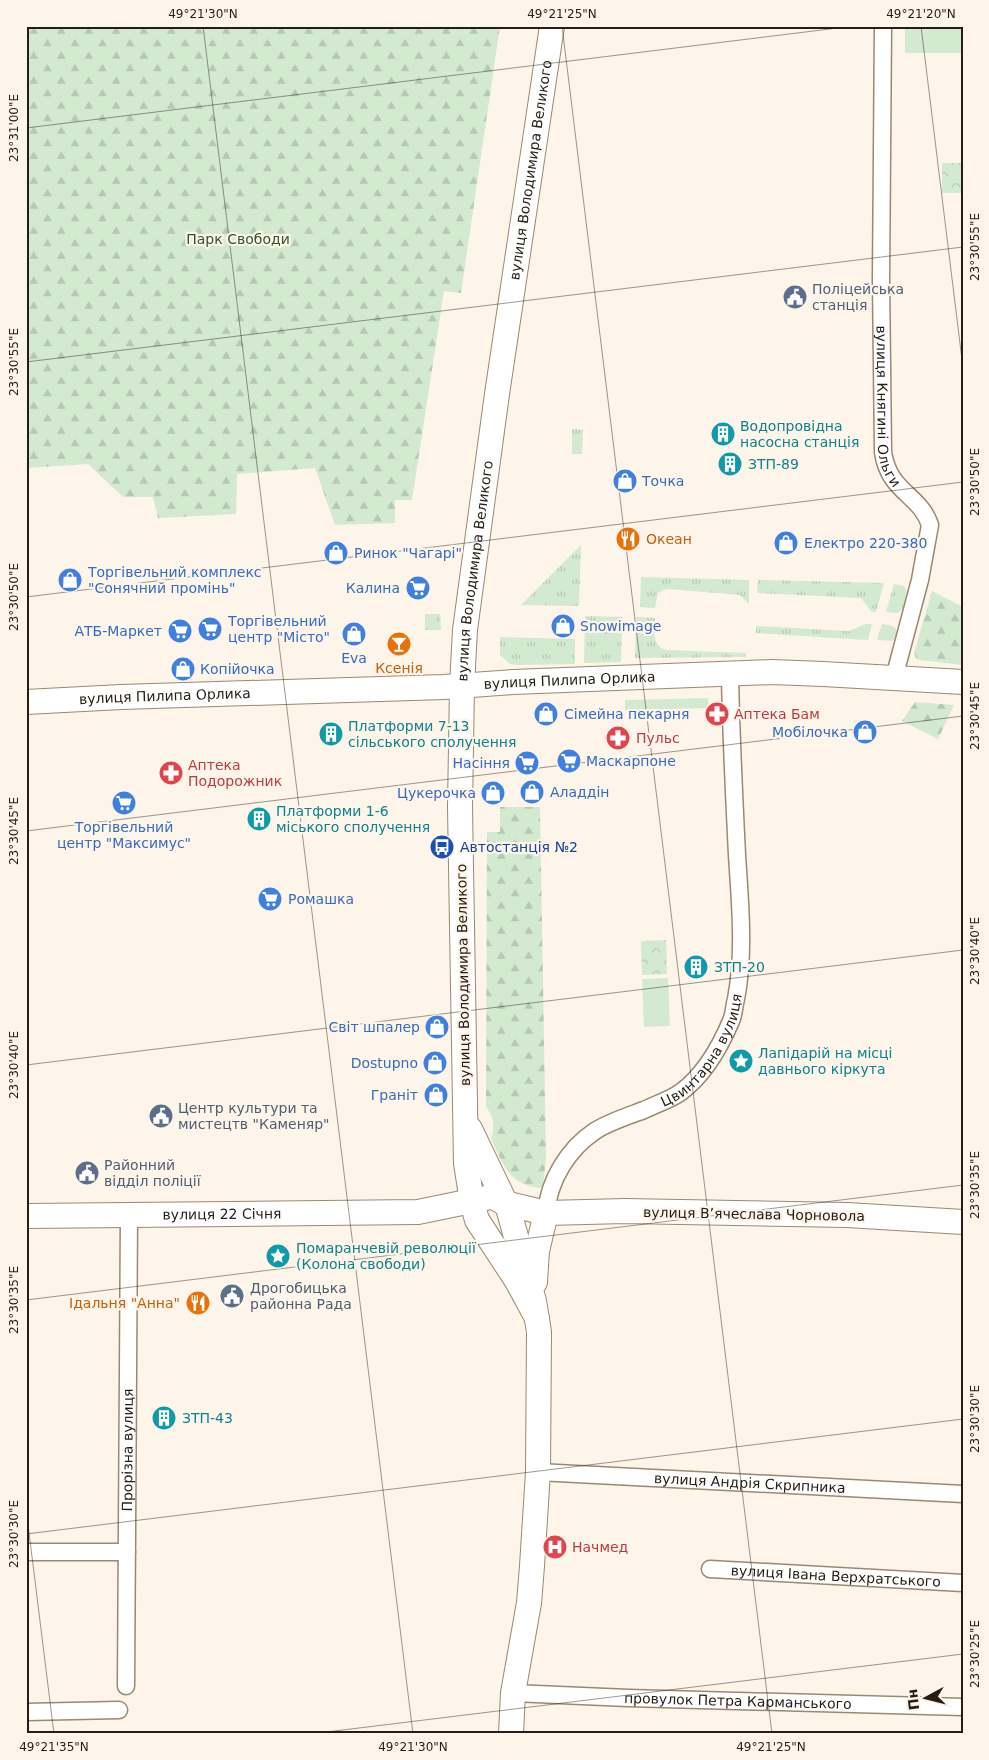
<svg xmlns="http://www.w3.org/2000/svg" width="989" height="1760" font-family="'DejaVu Sans',sans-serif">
	<defs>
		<pattern id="grass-tufts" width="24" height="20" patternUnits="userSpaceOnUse" patternTransform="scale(1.25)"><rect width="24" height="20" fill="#d3ead1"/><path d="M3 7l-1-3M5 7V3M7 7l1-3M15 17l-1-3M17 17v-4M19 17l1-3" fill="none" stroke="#b5c8b3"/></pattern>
		<pattern id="forest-firs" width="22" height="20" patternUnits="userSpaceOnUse" patternTransform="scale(1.25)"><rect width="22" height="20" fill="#d3ead1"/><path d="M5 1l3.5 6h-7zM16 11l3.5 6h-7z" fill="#b5c8b3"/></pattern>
		<pattern id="park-crowns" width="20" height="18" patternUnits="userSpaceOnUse" patternTransform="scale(1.25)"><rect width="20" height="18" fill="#d3ead1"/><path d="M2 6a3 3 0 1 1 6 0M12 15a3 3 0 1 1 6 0" fill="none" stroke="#b5c8b3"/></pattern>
	</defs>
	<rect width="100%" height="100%" fill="#fdf4ea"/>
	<g fill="url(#grass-tufts)">
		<polygon points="572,429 583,430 582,454 572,454"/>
		<polygon points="581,545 579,606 521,605"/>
		<polygon points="641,577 749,580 749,604 740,595 668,589 664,590 658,593 655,608 640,607"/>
		<polygon points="758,580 884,583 876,612 872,612 861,598 757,593"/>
		<polygon points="894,584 904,586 907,591 903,609 897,613 886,612"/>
		<polygon points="425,614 440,614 441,630 425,630"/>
		<polygon points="585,616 622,617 621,662 584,663"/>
		<path d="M636,617L655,618C654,631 651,643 665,650L746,653V657L635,658Z"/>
		<polygon points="866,624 872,624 868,640 756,633 756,626 849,631"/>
		<polygon points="882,624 893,626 896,629 897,636 892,641 877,640"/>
		<polygon points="500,637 575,639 575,664 517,665 510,664 500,655"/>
	</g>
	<g fill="url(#forest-firs)">
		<polygon points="26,26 500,26 461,293 444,291 412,500 395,500 395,523 335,525 315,468 237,474 236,514 158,518 153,497 123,497 88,464 26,468"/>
		<polygon points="932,591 963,607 963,665 919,660 916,658 914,653"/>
		<polygon points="915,702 954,705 938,739 902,721"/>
		<path d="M500,807H540L546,1157L543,1188C510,1187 503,1165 491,1138C495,1127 494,1117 486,1107L487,832H500Z"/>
	</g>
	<g fill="url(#park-crowns)">
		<rect x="942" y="163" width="21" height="30"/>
		<polygon points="666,940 667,974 642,975 641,941"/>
	</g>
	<g fill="#d3ead1">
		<rect x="905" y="26" width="58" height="27"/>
		<polygon points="708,698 709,708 625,710 625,700"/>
		<polygon points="668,978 670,1026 644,1027 642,979"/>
	</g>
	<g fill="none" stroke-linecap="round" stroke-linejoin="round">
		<defs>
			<g id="street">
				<path id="s1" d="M883,26L881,280L883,452C889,493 920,494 930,525L920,580L894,678"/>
				<path id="s2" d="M546,1213C549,1180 568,1149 595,1131C609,1122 628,1116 644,1110C656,1104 670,1100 681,1092C704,1075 720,1047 731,1021C734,1015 734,1006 736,999C745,953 740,902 737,855C734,795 731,734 730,674"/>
				<path id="s3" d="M538,1472L963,1494"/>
				<polyline points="26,1552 127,1552"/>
				<path id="s4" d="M710,1569L963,1583"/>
				<path id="s5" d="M126,1686L129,1214"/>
				<path id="s6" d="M513,1693L628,1698L963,1707"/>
				<polyline points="26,1712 119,1710"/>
			</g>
			<g id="secondary">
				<path id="s7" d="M26,702L121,697L444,687L513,682L772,672L823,674L963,682"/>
				<polyline points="470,1129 508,1208 534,1301 539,1332 538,1472 532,1566 529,1603 513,1693 511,1734"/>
				<polyline points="495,1198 504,1203 546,1213 625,1211 847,1215 963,1222"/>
				<path id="s8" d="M26,1216L418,1212L486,1198"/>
				<polyline points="535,1282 537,1251 546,1213"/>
				<path id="s9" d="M537,1318L517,1281L477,1220L472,1202L466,1163L460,807L462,686L465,630L497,394L552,26"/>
			</g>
		</defs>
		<use href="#street" stroke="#9b8870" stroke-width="19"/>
		<use href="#secondary" stroke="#9b8870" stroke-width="26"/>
		<use href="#street" stroke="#fff" stroke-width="16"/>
		<use href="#secondary" stroke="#fff" stroke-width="24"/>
	</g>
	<path fill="none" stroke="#261e15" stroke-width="1" stroke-opacity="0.45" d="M203,26L413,1734M562,26L772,1734M921,26L963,368M26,128L854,26M26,362L963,247M26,597L963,482M26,831L963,716M26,1065L963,950M26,1300L963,1185M26,1508L54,1734M26,1534L963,1419M310,1734L963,1654"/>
	<defs>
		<symbol id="civic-disc" viewBox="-11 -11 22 22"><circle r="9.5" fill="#5c6f8a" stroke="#fdf4ea"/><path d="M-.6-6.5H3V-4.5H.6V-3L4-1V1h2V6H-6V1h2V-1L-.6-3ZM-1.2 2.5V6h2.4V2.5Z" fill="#fff"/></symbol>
		<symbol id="building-disc" viewBox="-11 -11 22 22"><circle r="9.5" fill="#0f9aa8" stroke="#fdf4ea"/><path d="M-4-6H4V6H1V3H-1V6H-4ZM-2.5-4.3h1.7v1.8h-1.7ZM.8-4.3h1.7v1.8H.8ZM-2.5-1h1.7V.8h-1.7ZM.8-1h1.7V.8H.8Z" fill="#fff"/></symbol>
		<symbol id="shop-disc" viewBox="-11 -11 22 22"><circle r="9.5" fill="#3f7fe0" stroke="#fdf4ea"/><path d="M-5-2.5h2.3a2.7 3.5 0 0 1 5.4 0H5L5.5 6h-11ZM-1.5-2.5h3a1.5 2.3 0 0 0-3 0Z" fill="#fff"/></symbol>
		<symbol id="restaurant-disc" viewBox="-11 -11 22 22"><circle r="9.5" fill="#e8710a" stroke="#fdf4ea"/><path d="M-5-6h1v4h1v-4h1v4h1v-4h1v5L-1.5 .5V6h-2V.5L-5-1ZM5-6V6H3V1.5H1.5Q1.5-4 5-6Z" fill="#fff"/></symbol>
		<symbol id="supermarket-disc" viewBox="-11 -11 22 22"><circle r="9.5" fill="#3f7fe0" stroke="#fdf4ea"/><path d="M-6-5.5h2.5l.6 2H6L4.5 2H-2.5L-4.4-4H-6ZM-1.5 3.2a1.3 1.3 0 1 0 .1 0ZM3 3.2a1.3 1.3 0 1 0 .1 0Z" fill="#fff"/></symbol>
		<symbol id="bar-disc" viewBox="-11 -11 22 22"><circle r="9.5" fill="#e8710a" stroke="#fdf4ea"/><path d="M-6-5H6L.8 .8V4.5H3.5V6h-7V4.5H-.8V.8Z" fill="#fff"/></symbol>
		<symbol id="pharmacy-disc" viewBox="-11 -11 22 22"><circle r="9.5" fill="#e0444e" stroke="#fdf4ea"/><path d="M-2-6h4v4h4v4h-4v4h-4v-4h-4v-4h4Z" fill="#fff"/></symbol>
		<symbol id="bus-disc" viewBox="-11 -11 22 22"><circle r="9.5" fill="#1a4fb4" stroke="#fdf4ea"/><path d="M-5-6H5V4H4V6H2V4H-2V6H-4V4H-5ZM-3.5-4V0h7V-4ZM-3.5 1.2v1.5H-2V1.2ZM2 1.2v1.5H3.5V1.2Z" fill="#fff"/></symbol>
		<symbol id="sight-disc" viewBox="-11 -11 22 22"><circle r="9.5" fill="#0f9aa8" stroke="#fdf4ea"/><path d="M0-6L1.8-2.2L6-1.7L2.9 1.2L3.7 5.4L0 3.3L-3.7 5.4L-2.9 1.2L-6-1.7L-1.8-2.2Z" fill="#fff"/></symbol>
		<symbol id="hospital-disc" viewBox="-11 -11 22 22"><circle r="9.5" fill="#e0444e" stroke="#fdf4ea"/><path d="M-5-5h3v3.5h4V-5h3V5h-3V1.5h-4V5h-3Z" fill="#fff"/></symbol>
	</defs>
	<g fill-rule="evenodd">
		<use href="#civic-disc" x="781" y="283" width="28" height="28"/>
		<use href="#building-disc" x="709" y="420" width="28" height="28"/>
		<use href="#building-disc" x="716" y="450" width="28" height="28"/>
		<use href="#shop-disc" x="611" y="467" width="28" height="28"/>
		<use href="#restaurant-disc" x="614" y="525" width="28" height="28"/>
		<use href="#shop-disc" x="772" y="529" width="28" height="28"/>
		<use href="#shop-disc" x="322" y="539" width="28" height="28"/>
		<use href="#shop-disc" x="56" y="566" width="28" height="28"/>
		<use href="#supermarket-disc" x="404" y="574" width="28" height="28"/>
		<use href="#shop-disc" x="549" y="612" width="28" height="28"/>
		<use href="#supermarket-disc" x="196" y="615" width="28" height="28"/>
		<use href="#supermarket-disc" x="166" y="617" width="28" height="28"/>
		<use href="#shop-disc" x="340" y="620" width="28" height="28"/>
		<use href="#bar-disc" x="385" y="630" width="28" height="28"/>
		<use href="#shop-disc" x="169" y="655" width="28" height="28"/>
		<use href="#shop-disc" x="532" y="700" width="28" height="28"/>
		<use href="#pharmacy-disc" x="703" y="700" width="28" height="28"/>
		<use href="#shop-disc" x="851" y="718" width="28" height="28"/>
		<use href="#building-disc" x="317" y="720" width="28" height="28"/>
		<use href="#pharmacy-disc" x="604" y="724" width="28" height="28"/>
		<use href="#supermarket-disc" x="555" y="747" width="28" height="28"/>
		<use href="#supermarket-disc" x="513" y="749" width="28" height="28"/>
		<use href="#pharmacy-disc" x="157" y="759" width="28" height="28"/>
		<use href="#shop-disc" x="518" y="778" width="28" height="28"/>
		<use href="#shop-disc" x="479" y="779" width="28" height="28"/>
		<use href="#supermarket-disc" x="110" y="789" width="28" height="28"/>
		<use href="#building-disc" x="245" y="805" width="28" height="28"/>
		<use href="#bus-disc" x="428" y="833" width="28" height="28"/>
		<use href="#supermarket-disc" x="256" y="885" width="28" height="28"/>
		<use href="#building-disc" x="682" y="953" width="28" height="28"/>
		<use href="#shop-disc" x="423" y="1013" width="28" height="28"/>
		<use href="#sight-disc" x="727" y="1047" width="28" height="28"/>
		<use href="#shop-disc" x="421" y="1049" width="28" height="28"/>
		<use href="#shop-disc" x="422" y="1081" width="28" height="28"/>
		<use href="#civic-disc" x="147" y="1102" width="28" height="28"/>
		<use href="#civic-disc" x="73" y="1159" width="28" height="28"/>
		<use href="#sight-disc" x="264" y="1242" width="28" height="28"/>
		<use href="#civic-disc" x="218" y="1282" width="28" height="28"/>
		<use href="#restaurant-disc" x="184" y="1289" width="28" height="28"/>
		<use href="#building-disc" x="150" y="1404" width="28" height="28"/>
		<use href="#hospital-disc" x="541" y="1533" width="28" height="28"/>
	</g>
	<g text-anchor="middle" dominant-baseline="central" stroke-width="4.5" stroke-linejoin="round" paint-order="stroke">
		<g font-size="14" fill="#261e15" stroke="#fdf4ea">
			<text stroke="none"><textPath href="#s9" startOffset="1171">вулиця Володимира Великого</textPath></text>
			<text stroke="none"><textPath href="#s1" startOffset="381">вулиця Княгині Ольги</textPath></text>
			<text stroke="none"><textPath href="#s9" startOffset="766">вулиця Володимира Великого</textPath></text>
			<text stroke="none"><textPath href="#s7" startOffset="544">вулиця Пилипа Орлика</textPath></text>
			<text stroke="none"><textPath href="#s7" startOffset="139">вулиця Пилипа Орлика</textPath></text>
			<text transform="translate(463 975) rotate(-91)">вулиця Володимира Великого</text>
			<text stroke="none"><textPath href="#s2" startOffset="240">Цвинтарна вулиця</textPath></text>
			<text stroke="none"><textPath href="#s8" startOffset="196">вулиця 22 Січня</textPath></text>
			<text transform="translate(754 1214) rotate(1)">вулиця Вʼячеслава Чорновола</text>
			<text stroke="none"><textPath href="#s5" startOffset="236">Прорізна вулиця</textPath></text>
			<text stroke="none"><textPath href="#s3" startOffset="212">вулиця Андрія Скрипника</textPath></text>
			<text stroke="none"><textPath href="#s4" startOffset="126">вулиця Івана Верхратського</textPath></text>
			<text stroke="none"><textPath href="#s6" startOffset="225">провулок Петра Карманського</textPath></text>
		</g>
		<g font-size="14" fill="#2d572a" stroke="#fdf4ea">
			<text x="238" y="239">Парк Свободи</text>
		</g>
		<g font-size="14" fill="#4e5e75" stroke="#fdf4ea" text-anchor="start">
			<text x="812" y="289">Поліцейська<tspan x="812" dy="16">станція</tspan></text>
			<text x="178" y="1108">Центр культури та<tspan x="178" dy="16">мистецтв "Каменяр"</tspan></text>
			<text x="104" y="1165">Районний<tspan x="104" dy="16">відділ поліції</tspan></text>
			<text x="250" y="1288">Дрогобицька<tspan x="250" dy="16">районна Рада</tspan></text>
		</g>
		<g font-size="14" fill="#0d838f" stroke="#fdf4ea" text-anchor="start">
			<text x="740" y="426">Водопровідна<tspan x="740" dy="16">насосна станція</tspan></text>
			<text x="748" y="464">ЗТП-89</text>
			<text x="348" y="726">Платформи 7-13<tspan x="348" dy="16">сільського сполучення</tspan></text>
			<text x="276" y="811">Платформи 1-6<tspan x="276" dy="16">міського сполучення</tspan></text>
			<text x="714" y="967">ЗТП-20</text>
			<text x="758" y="1053">Лапідарій на місці<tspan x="758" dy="16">давнього кіркута</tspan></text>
			<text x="296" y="1248">Помаранчевій революції<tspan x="296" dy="16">(Колона свободи)</tspan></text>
			<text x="182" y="1418">ЗТП-43</text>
		</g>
		<g font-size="14" fill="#366cbe" stroke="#fdf4ea" text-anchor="start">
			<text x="642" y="481">Точка</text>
			<text x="804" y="543">Електро 220-380</text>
			<text x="354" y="553">Ринок "Чагарі"</text>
			<text x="88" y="572">Торгівельний комплекс<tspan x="88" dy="16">"Сонячний промінь"</tspan></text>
			<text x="400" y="588" text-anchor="end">Калина</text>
			<text x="228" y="621">Торгівельний<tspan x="228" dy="16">центр "Місто"</tspan></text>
			<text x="580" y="626">Snowimage</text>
			<text x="162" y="631" text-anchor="end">АТБ-Маркет</text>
			<text x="354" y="658" text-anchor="middle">Eva</text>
			<text x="200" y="669">Копійочка</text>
			<text x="564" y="714">Сімейна пекарня</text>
			<text x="848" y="732" text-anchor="end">Мобілочка</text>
			<text x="586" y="761">Маскарпоне</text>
			<text x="510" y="763" text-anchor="end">Насіння</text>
			<text x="550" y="792">Аладдін</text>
			<text x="476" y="793" text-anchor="end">Цукерочка</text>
			<text x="124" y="827" text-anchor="middle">Торгівельний<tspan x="124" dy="16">центр "Максимус"</tspan></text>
			<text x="288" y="899">Ромашка</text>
			<text x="420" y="1027" text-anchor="end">Світ шпалер</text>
			<text x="418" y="1063" text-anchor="end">Dostupno</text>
			<text x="418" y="1095" text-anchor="end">Граніт</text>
		</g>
		<g font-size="14" fill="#c56008" stroke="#fdf4ea" text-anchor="start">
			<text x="646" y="539">Океан</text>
			<text x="399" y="668" text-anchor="middle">Ксенія</text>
			<text x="180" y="1303" text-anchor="end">Ідальня "Анна"</text>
		</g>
		<g font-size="14" fill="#be3a42" stroke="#fdf4ea" text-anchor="start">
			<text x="734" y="714">Аптека Бам</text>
			<text x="636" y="738">Пульс</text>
			<text x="188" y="765">Аптека<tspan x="188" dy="16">Подорожник</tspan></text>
			<text x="572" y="1547">Начмед</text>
		</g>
		<g font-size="14" fill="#164399" stroke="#fdf4ea" text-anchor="start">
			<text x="460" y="847">Автостанція №2</text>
		</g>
	</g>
	<rect width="989" height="1760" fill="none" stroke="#fdf4ea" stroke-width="55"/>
	<g transform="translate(926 1698) rotate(263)" stroke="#fdf4ea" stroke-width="4" paint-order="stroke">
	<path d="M0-4L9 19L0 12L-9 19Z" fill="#261e15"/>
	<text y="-8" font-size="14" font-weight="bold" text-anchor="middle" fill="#261e15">Пн</text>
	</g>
	<rect x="28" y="28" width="934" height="1704" fill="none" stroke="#261e15" stroke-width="2"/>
	<g font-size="12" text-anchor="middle" fill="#261e15">
		<text x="203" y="18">49°21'30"N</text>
		<text x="562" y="18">49°21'25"N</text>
		<text x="921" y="18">49°21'20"N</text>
		<text transform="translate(14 128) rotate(-90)" y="4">23°31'00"E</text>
		<text transform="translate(975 247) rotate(-90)" y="4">23°30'55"E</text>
		<text transform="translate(14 362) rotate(-90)" y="4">23°30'55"E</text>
		<text transform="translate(975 482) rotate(-90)" y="4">23°30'50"E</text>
		<text transform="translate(14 597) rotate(-90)" y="4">23°30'50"E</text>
		<text transform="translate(975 716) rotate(-90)" y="4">23°30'45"E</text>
		<text transform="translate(14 831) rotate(-90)" y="4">23°30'45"E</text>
		<text transform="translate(975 951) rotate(-90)" y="4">23°30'40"E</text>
		<text transform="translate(14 1065) rotate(-90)" y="4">23°30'40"E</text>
		<text transform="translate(975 1185) rotate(-90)" y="4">23°30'35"E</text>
		<text transform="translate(14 1300) rotate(-90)" y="4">23°30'35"E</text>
		<text transform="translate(975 1419) rotate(-90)" y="4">23°30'30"E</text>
		<text transform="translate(14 1534) rotate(-90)" y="4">23°30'30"E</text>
		<text transform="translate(975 1654) rotate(-90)" y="4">23°30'25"E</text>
		<text x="54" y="1751">49°21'35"N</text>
		<text x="413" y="1751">49°21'30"N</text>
		<text x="771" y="1751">49°21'25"N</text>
	</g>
</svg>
